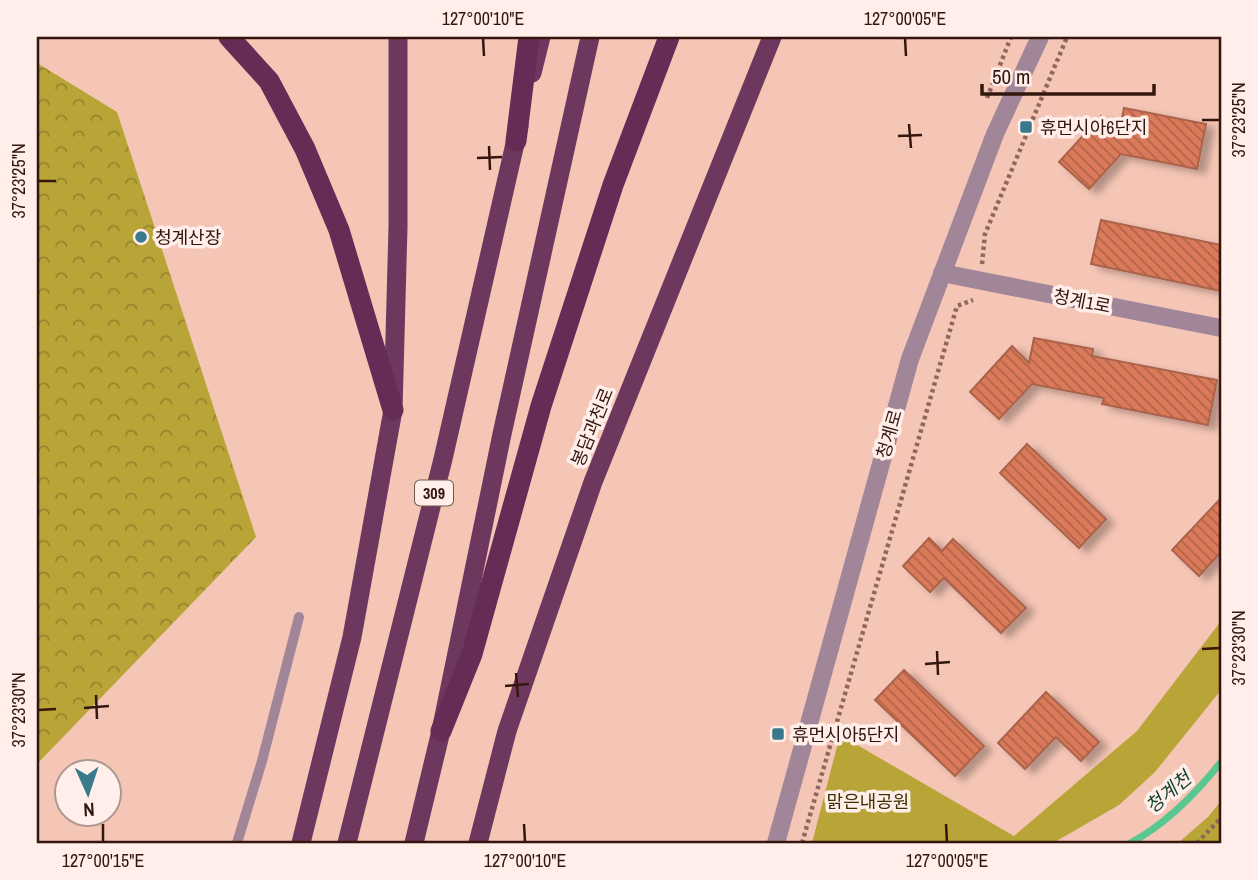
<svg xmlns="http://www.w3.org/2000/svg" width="1258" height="880" font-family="'Archivo Narrow','Noto Sans KR',sans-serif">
	<defs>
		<pattern id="forest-crowns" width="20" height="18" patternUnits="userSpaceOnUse" patternTransform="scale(1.75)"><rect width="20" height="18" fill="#b8a437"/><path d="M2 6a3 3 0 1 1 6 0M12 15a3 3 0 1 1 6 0" fill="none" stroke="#96852d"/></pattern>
		<pattern id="building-back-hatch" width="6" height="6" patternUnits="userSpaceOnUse" patternTransform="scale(1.75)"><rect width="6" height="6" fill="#db7a5a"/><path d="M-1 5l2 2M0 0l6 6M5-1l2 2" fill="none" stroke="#b26349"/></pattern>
		<filter id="shadow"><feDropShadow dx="8" dy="4.5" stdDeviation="3.5" flood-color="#0004"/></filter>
	</defs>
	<rect width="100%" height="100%" fill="#f5c5b5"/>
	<polygon fill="url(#forest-crowns)" points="37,63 117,112 256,537 37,764"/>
	<g fill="#b8a437">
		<polygon points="1221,621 1221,690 1155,772 1119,805 1053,843 812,843 840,735 1014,836 1137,731"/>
		<polygon points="1221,801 1221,843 1178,843 1208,817"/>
	</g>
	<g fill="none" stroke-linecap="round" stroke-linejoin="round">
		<path stroke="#5ac790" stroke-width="7" d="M1130,843C1165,825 1197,792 1221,762"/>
	</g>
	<g fill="url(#building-back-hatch)" stroke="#aa634c" stroke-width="2" filter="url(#shadow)">
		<polygon points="1124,108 1206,124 1197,169 1121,154 1089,189 1059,162 1101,116 1119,133"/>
		<polygon points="1101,220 1221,245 1221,291 1091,264"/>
		<polygon points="1034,338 1093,349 1092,356 1217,380 1208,425 1102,404 1104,398 1032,384 999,419 970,392 1012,346 1029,363"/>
		<polygon points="1027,444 1106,519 1079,548 1000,473"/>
		<polygon points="1221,498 1221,552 1199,576 1172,550"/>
		<polygon points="929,538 942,551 953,539 1026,608 1001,633 944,578 930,592 903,566"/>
		<polygon points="904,670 984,746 955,776 875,700"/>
		<polygon points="1046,692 1099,742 1081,761 1056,737 1025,769 998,743"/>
	</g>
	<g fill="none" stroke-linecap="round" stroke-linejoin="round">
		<g stroke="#8e685c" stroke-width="4.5" stroke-dasharray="3.5 3.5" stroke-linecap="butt">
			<polyline points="987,98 1011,37"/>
			<polyline points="982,264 985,234 1067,37"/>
			<polyline points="802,843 957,306 973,300"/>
			<polyline points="1197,843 1221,818"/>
		</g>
		<polyline stroke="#a18598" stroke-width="10" points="237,843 262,761 299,617"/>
		<polyline stroke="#a18598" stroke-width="18" points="942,273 1221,328"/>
		<polyline stroke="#a18598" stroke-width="18" points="776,843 910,359 995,134 1040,37"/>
		<g stroke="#6e385e" stroke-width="19">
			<polyline points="532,73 541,37"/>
			<polyline points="301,843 352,637 393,410 398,227 398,37"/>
			<polyline points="347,843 443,459 519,126"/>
			<polyline points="414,843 441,731 502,434 590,37"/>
			<polyline points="478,843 507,731 593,482 772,37"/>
		</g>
		<g stroke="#652c55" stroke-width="21">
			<polyline points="229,37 269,81 305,149 339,230 393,410"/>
			<polyline points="516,141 529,37"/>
			<polyline points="441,731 472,654 541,406 613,185 669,37"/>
		</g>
	</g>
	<path fill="none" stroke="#33170e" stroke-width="2.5" d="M483,38L484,56M905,38L906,56M1202,120H1220M909,124L911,148M898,136L922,135M489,146L490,170M477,158L502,157M38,181H56M1202,649L1220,648M937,651L938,675M925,664L950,662M516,673L518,697M505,686L529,684M96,695L97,719M84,708L109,706M38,710L56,709M103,824V842M524,824L525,842M946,824L947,842"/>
	<g fill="#38798b" stroke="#ffeee9" stroke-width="2.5">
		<rect x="1019" y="120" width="14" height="14" rx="3.5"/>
		<circle cx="141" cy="237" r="7"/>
		<rect x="771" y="727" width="14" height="14" rx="3.5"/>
	</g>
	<g text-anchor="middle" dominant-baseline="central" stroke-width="7" stroke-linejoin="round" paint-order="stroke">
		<rect fill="#ffeee9" stroke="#705850" stroke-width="2" x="415" y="480.5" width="38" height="25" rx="5"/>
		<g font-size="16" font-weight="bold" fill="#33170e">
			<text x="434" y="493">309</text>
		</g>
		<g font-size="18" fill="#33170e" stroke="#ffeee9" text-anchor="start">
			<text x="1040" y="127">휴먼시아6단지</text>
			<text x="155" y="237">청계산장</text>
			<text x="792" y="734">휴먼시아5단지</text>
		</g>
		<g font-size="18" fill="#33170e" stroke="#ffeee9">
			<text transform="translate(1082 301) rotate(11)">청계1로</text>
			<text transform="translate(592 427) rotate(-68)">봉담과천로</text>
			<text transform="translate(889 434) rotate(-74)">청계로</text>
		</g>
		<g font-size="18" fill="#3b3303" stroke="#ffeee9">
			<text x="868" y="801">맑은내공원</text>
		</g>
		<g font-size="19" font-style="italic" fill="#0f3e28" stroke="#ffeee9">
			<text transform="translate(1168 792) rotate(-40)">청계천</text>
		</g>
	</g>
	<rect width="1258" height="880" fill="none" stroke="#ffeee9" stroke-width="77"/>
	<g transform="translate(88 793) rotate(177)"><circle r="33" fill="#ffeee9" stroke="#ad9891" stroke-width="2"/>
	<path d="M0-5L12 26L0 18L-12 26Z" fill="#38798b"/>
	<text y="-10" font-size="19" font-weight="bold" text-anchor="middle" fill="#33170e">N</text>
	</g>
	<path d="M982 84v10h172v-10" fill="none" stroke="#33170e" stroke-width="3.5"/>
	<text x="992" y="84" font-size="21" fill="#33170e" stroke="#ffeee9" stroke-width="5" paint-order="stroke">50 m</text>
	<rect x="38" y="38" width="1182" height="804" fill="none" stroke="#33170e" stroke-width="2.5"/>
	<g font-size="18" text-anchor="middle" fill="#33170e">
		<text x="483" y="25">127°00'10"E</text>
		<text x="905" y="25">127°00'05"E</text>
		<text transform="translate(1239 120) rotate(-90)" y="6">37°23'25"N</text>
		<text transform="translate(19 181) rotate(-90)" y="6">37°23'25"N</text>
		<text transform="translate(1239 648) rotate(-90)" y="6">37°23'30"N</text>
		<text transform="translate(19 710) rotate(-90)" y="6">37°23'30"N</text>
		<text x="103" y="867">127°00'15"E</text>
		<text x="525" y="867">127°00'10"E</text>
		<text x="947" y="867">127°00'05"E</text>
	</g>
</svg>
